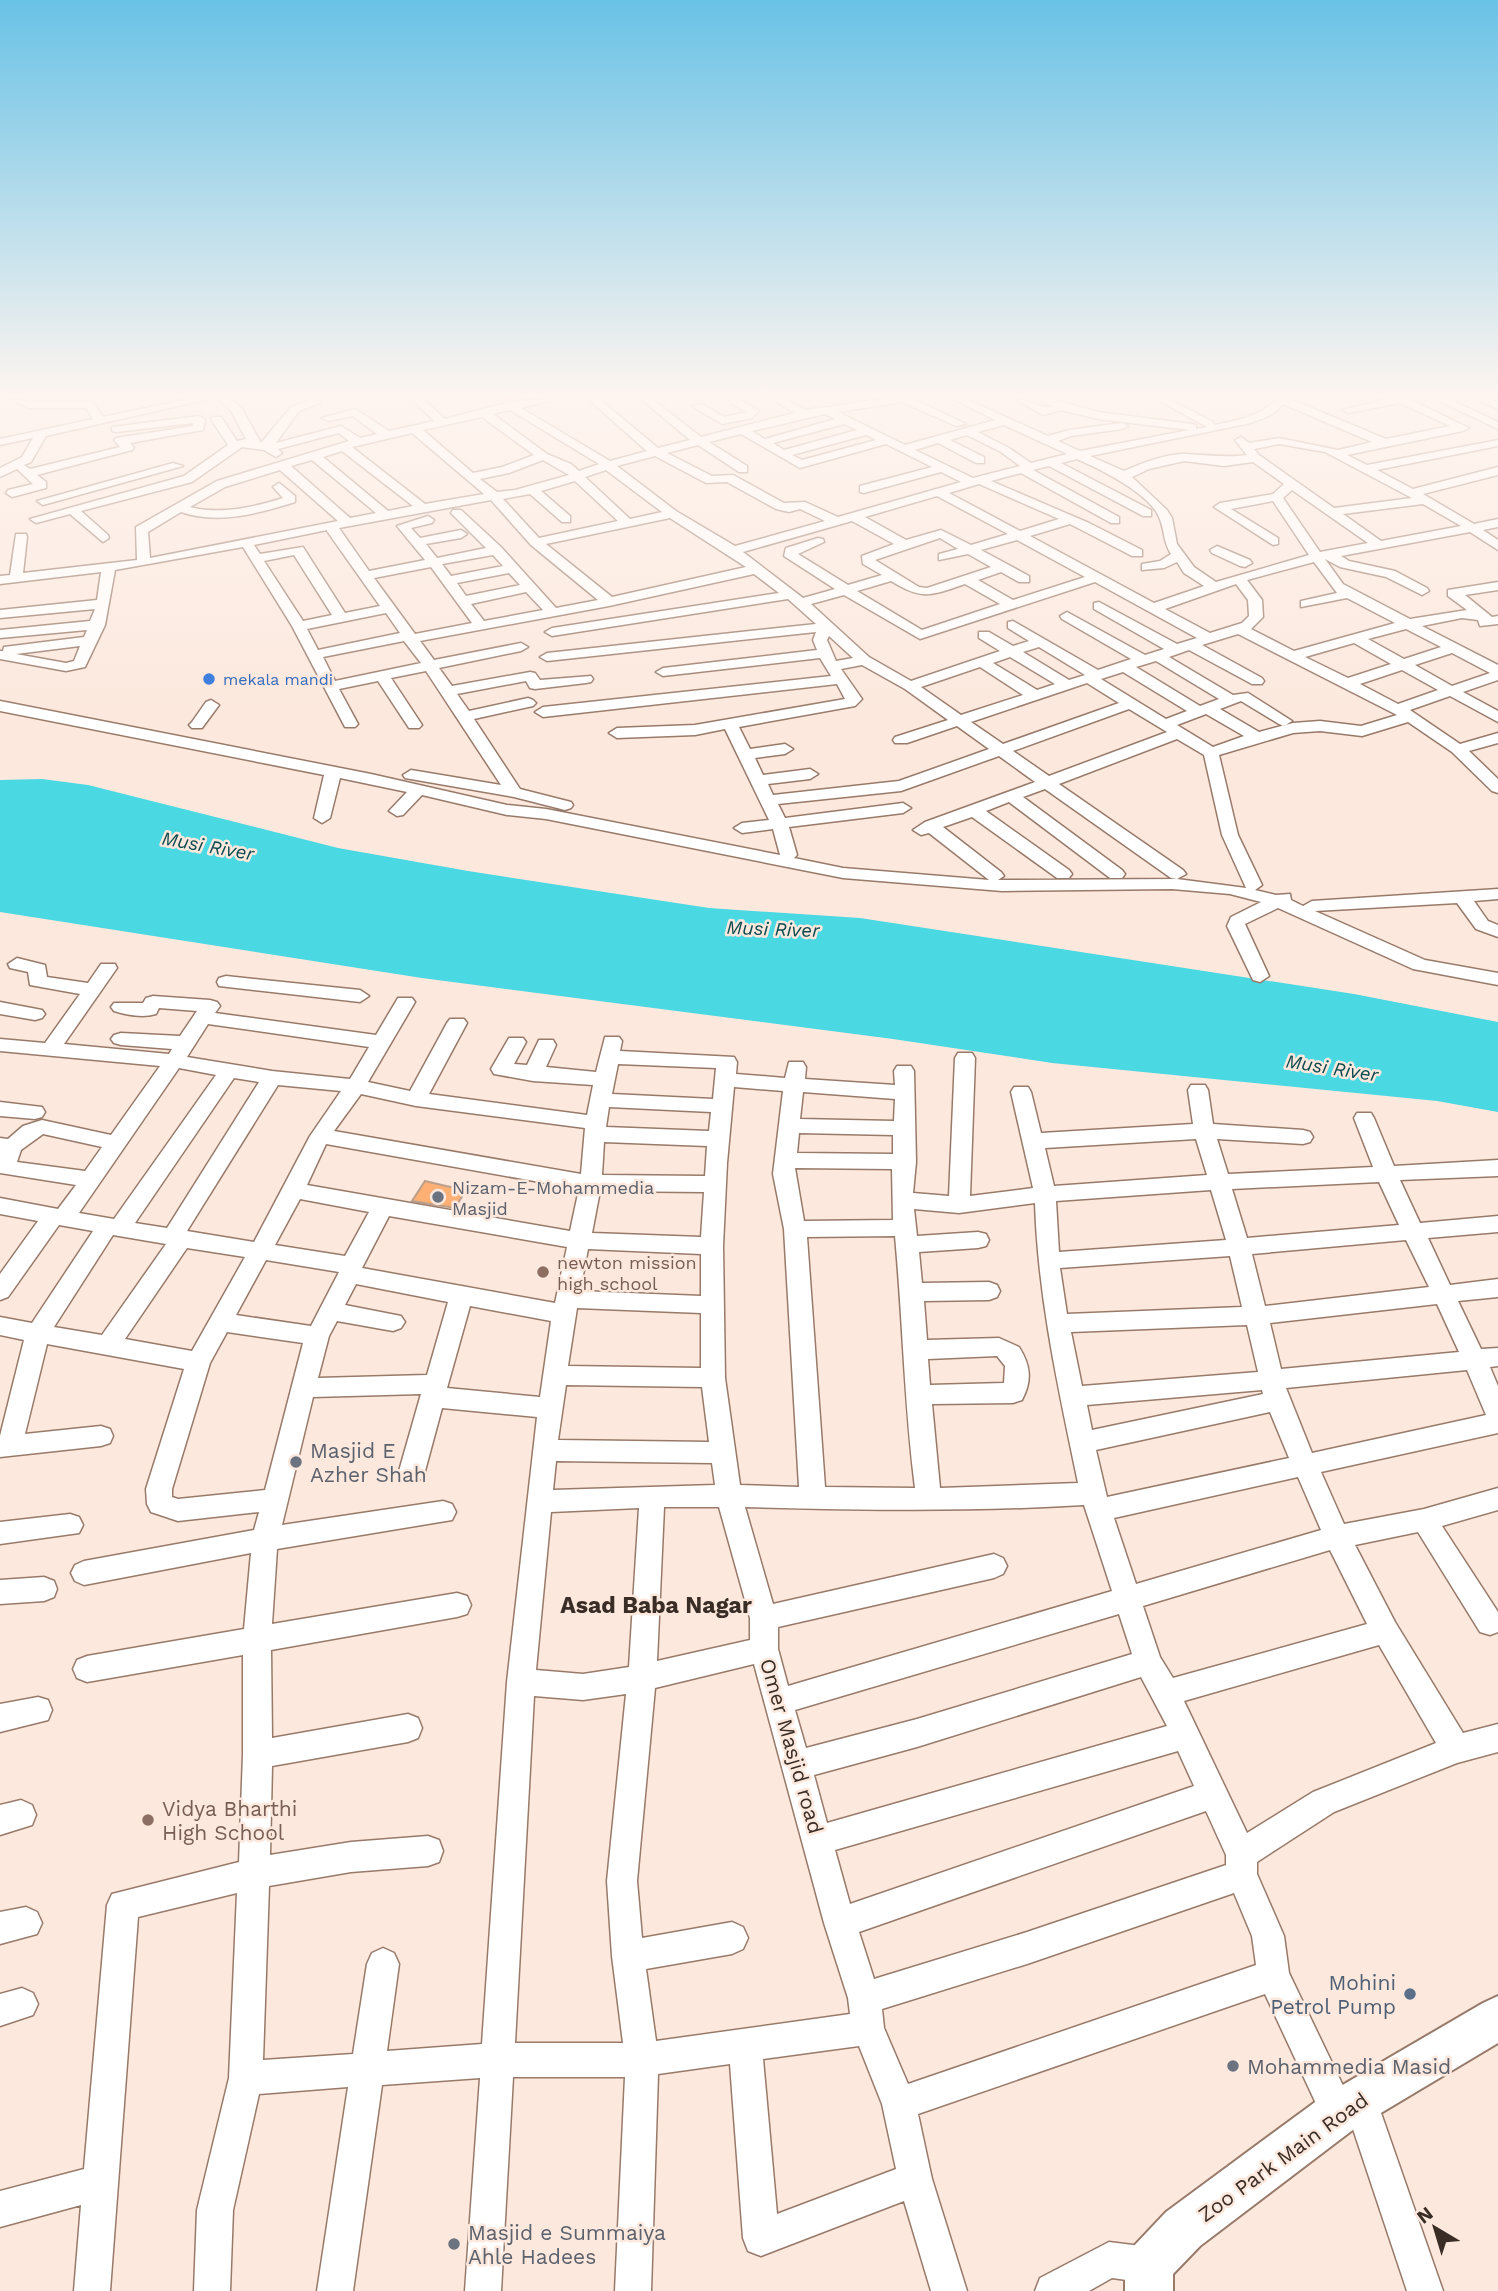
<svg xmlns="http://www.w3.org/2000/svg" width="1498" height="2291" font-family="'Work Sans',sans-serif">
	<rect width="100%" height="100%" fill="#fce8dd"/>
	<polygon fill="#4ad8e3" points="42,779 88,785 338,848 468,871 709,908 860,918 1354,994 1498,1022 1498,1112 1437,1101 1052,1063 893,1039 422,978 0,912 0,780"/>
	<polygon fill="#feb074" stroke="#bc9f8a" stroke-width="2" points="425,1181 446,1186 466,1190 455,1208 412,1201"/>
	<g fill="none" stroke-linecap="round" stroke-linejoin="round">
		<defs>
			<g id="minor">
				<polygon points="12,399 30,402 90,402 94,403 103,417 189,399 209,399 46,436 31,462 24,465 30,469 120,447 114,440 116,438 193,426 193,423 116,432 112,431 112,427 199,416 205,419 203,430 130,443 134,448 132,450 37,475 46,482 46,488 12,497 6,493 8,490 33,484 17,469 0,477 0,468 22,457 33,438 0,445 0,439 93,419 86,408 28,408"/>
				<path d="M219,399H231L242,409L261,443L291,407L308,401L309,399H319L320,403L299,411L276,443L341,426L360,438L377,434L353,416L328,421L322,418L355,409L389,431L434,421L412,399H423L445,419L509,402L549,399L548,401L521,408L610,461L647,451L588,399H599L658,448L690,440L641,399H652L701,437L794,413L773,399H785L806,410L882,399H913L966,424L956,426L902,402L838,412L905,445L995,420L953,399H966L1048,436L1069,430L1122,423L1128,426L1122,429L1071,436L1058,441L1080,451L1189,430L1098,419L1061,410L1043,415L1015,399C1029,399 1040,409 1053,407L1039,399H1052L1098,412L1192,424L1196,425V429L1207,427L1156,399H1169L1213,422L1214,425C1235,421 1262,416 1276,399H1290L1386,439L1450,426L1400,403L1348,413L1342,410L1387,399H1409L1469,428L1463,431L1347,455L1367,465L1498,440V446L1377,470L1413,489L1498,467V475L1423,494L1474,524L1498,519V527L1483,530L1498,540V550L1470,532L1341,556L1349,561L1395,571L1427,588L1429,591L1422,595L1386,577L1340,567L1325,559L1343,584L1410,619L1467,610L1448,596V590L1498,582V590L1465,595L1492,617L1498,616V624L1480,626L1478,620L1462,618L1422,626L1498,665V680L1463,692L1498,711V722L1450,696L1410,710L1460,744L1498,733V743L1469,751L1498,779V793L1492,791L1452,752L1408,722L1362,736L1320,731L1293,733L1219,755L1238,835L1262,885L1255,890L1276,895L1290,894L1291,900L1303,906L1312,901L1498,889V899L1474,901L1488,921L1498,925V937L1476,929L1457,903L1315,911L1425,960L1498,973V985L1413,969L1278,908L1245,924L1269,976L1260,982L1253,980L1227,926L1231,917L1261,902L1230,894L1172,889L1002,891L843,878L546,819L507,815L422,795L403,815L397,816L389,811L407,792L340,778L330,818L322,823L314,818L324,775L0,711V701L371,774L507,805L546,809L780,855L773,829L742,833L734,828L742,823L769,820L725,729L695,735L617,738L609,733L617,728L695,725L845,699L837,684L543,717L535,712L543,707L831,676L820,658L663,676L656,672L663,668L817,650L813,640L816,632L547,661L540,657L547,653L816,624L788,599L552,636L545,632L552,628L779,593L754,574L609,606L420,641L434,660L521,643L528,647L521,651L439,668L452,686L530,672L535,673L540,680L591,676L593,679L591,682L586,683L535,689L530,688L526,681L457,694L469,711L528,698L533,700L536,703L533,706L474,719L520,789L571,802L573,805L571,808L565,810L514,797L405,778L403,775L411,770L501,785L426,671L391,678L422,725L419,728H409L378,681L339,689L358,724L355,727H345L292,626L243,547L115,570L105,625L85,667L66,671L0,659V651H3L4,647L84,637L87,630L0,638V630L90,621L95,609L0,618V610L97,600L101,572L0,584V576L10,575L16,534H26L27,537L23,573L137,560L136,527L217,481L349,441L339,433L278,449L282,453L276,457L264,450L242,447L192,482L81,511L108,535L109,538L103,542L70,514L36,523L30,519L184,476L228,445L211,419L213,417H221L237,441L246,439L231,411ZM1283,404L1372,442L1338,450L1279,438L1249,443L1241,437L1235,440L1247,455C1226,458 1208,455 1187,454C1167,453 1142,463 1124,471L1090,456L1246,424C1260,420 1274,416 1283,404ZM510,410L599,464L579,471L571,464L547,454L493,414ZM825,414L835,419L765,439L752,431ZM482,417L534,455L502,467L473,473L423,430ZM844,424L857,430L784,450L773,443ZM1004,425L1067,454L1031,463L1009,448L978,432ZM412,433L484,494L425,504L352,447ZM741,434L800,468L886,444L932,467L860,486V492L864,493L941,472L961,482L838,517L805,502L784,503L733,475L712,476L667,453L698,445L739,472H747V466L709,442ZM866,435L876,440L802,460L792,455ZM967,435L1001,452L1020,466L973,478L915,450L938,443L976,463H984V457L950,440ZM1279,444L1325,452L1412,498L1334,508L1259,455L1254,449ZM342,451L413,506L388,511L323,457ZM655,456L706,483L727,482L776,509L789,512L800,509L825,521L735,546L676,511L617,466ZM1077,459C1100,469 1149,493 1159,517C1165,530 1163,542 1171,554L1160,561L1142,564V570L1164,568L1177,562L1184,573L1204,586L1154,603L1030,536L1070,524L1132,556H1142V550L1089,523L991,481L1021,473L1111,523H1119V517L1033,470L1049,466L1143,516H1151V510L1061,463ZM312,460L376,513L350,518L291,466ZM543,460L569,475L515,490L497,492L480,479L509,473ZM1184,461L1224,466L1253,462L1284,484L1273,494L1220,503L1214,507L1273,545L1278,544V538L1231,509L1273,501L1309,555L1216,582L1194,567L1177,544L1172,518L1167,510L1132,477L1149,469ZM280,470L338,521L150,558L148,532L181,512C217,525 261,513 295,502V496L279,483L273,487L283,498C255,507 219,515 190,507L225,487ZM606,470L662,512L630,519L585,477ZM575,481L618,521L539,538L503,499L530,494L562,522H570V516L541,491ZM979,484L1059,519L1020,531L949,493ZM1292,490L1368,543L1320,552L1283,498ZM937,496L1008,534L971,545L941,530L906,540L865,517ZM491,500L531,545L598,600L556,608L501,547L461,510H453L451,513L486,548L437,558L426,544L461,538L467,534L461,530L420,538L411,528L432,523L434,520L428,516L397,526L425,560L369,571L339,528ZM1423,504L1461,526L1381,541L1343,514ZM670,518L746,567L612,597L546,544ZM852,521L894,544L862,556L863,564L882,575L848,585L798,554L824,542L823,539L818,538L786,548L784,556L835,589L803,598L743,552ZM327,530V531L380,606L345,613L303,547L260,554L254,545ZM940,538L958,549L939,554V560L968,554L991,567L927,588L919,587L875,560ZM1017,540L1085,577L1013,600L978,580L1001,572L1019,582H1029V576L981,550ZM294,555L332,615L303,621L264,561ZM493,555L503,566L451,576L442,564ZM1314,562L1337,593L1301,601V607L1347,598L1395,623L1294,651L1251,629L1263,617L1262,600L1247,580ZM431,567L472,623L415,634L374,578ZM509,573L520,585L466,596L457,583ZM891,581C923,601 932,595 965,584L1000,604L922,630L857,591ZM1095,582L1197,638L1177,644L1099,602L1094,603V609L1164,649L1145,655L1067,612L1060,616L1062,619L1131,659L1098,670L1013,621L1008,622V628L1029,641L1013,646L989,632H979V638L1000,651L911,681L869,657L811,604L844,595L920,639ZM1236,584L1248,600L1249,616L1242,623L1210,633L1165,609ZM526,592L543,610L484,621L471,604ZM386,613L400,633L318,650L307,629ZM1406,629L1441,647L1404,659L1368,639ZM1238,634L1397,715L1361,726L1320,721L1293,723L1259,732L1220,709L1241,701L1279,724L1284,726L1292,721L1248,693L1233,695L1169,657L1189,650L1252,684H1262L1264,681L1262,678L1202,645ZM829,636L853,658L836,661L827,640ZM404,641L421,663L335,681L323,657ZM1354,643L1391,664L1348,678L1305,657ZM80,646L74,661L66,663L16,654ZM1039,647L1085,675L1069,680L1023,652ZM1452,653L1490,673L1452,686L1415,665ZM1010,657L1055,684L1037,690L993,663ZM1156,661L1219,699L1200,706L1136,667ZM862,665L905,689L948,720L895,737L893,740L895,743H907L957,726L989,749L899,781L773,795L768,784L810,779L818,774L810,769L763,775L755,758L785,754L793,749L785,744L750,749L739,727L855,706L862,699L841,669ZM980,667L1023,695L961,715L921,687ZM1402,670L1438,690L1398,704L1360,684ZM1123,672L1187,711L1166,719L1101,679ZM1087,683L1119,703L1003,744L971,722ZM1129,709L1167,732L1049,776L1013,751ZM1206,714L1244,736L1213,747L1177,725ZM1177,739L1204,755L1222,835L1246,888L1177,879L1186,874L1183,870L1059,784ZM999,756L1035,782L925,822L913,830L921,835L929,833L989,880L843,868L794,858L797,855L789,827L903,813L911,808L903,803L785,818L778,804L901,791ZM1045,789L1171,878L1177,879L998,880L1004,876L1001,872L943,827L972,817L1057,878H1069L1072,874L1069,870L986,811L1009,802L1110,878H1122L1125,874L1122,870L1023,797Z"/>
				<polygon points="731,399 739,399 759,411 752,418 722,424 692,406 702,404 724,417 746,412 731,403"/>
				<polygon points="1435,399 1449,399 1498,422 1498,429"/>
				<polygon points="1476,399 1490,399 1498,402 1498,409"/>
				<polygon points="173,463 183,466 43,505 37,501"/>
				<polygon points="1217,546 1250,560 1252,563 1245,567 1240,566 1212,553 1210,550"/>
				<polygon points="211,700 219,705 202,728 192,728 189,725 192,722 206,702"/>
				<path d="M17,958L45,965L47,977L88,983L101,964H115L117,968L64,1044L169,1054L172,1049L121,1045L114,1043L111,1039L114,1035L121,1033L180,1036L197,1011L159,1008L156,1014C143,1018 127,1015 114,1011L111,1007L114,1003H143L146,998L153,996L210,1000L217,1002L220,1006L215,1013L376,1035L398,998H412L415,1002L368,1082L410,1091L447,1023L450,1019H464L467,1023L429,1094L587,1115L593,1085L533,1081L494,1074L491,1069L509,1038H523L526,1042L514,1064L527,1065L539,1040H553L556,1045L546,1067L596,1072L605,1037H619L622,1041L620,1051L734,1057L737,1062L736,1074L785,1078L789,1062H803L806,1067L805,1079L895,1085L894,1071L897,1066H911L914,1071L916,1162L913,1193L949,1196L955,1058L958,1053H972L975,1058L970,1196L1033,1188L1011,1092L1014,1087H1028L1031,1092L1041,1133L1193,1124L1188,1090L1191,1085H1205L1208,1090L1213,1124L1303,1130L1310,1132L1313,1137L1310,1142L1303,1144L1217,1139L1228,1174L1373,1167L1354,1118L1357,1113H1371L1374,1118L1394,1166L1498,1160V1176L1400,1180L1420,1223L1498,1216V1232L1428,1238L1450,1285L1498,1279V1297L1458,1301L1481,1349L1498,1348V1366L1490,1367L1498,1386V1433L1321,1472L1344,1524L1424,1509L1498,1488V1510L1442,1526L1498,1612V1632L1490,1635L1480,1632L1418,1532L1355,1545L1395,1622L1463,1733L1498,1724V1752L1457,1763L1334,1812L1257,1862V1874L1284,1936L1289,1973L1346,2092L1348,2087L1360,2082L1372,2087L1443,2291H1407L1351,2123L1338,2130L1326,2125L1265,1994L918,2114L932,2179L967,2291H931L904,2201L761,2256L748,2251L743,2238L730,2064L658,2074L651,2291H615L625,2077H513L501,2291H465L480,2078L382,2085L353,2291H317L348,2087L259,2094L233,2210L230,2291H194L197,2210L229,2078L237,1893L138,1917L110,2291H74L81,2205L0,2227V2191L84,2169L107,1905L112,1894L239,1862L243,1754V1655L87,1682L77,1678L73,1669L77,1660L87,1656L244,1629L251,1553L84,1585L75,1581L71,1573L75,1565L84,1561L254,1530L259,1512L178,1521L151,1512L147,1504L146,1489L184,1369L47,1344L25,1434L101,1426L110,1429L113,1436L110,1443L101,1446L0,1457V1436L24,1340L0,1335V1317L32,1323L93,1231L59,1225L8,1297L0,1300V1274L38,1221L0,1214V1198L58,1209L76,1185L0,1173V1138L8,1139L23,1126L42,1120L111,1135L160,1066L0,1051V1039L45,1043L80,994L30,985L28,972L10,968L8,964ZM208,1024L369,1047L350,1079L272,1071L187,1057ZM618,1064L716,1068L713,1099L612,1094ZM179,1068L216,1075L114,1219L79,1213ZM234,1078L259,1082L167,1228L135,1223ZM278,1085L341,1091L310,1136L254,1242L187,1231ZM734,1087L783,1091L773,1174L784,1229L799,1487L740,1485L725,1378L723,1246L727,1163ZM803,1092L895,1099L894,1121L800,1119ZM361,1094L416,1106L585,1128L581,1174L334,1131ZM609,1107L711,1112L709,1131L606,1127ZM799,1133L893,1135V1154L797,1153ZM43,1134L102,1147L85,1171L17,1162L21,1150ZM1196,1139L1207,1175L1054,1186L1045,1148ZM604,1142L707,1146L705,1176L602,1175ZM326,1144L579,1189L570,1231L307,1185ZM795,1168L892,1169L893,1220L804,1221ZM1379,1182L1399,1225L1247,1238L1232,1189ZM1211,1190L1226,1240L1059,1252L1056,1201ZM600,1191L704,1192L701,1237L592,1233ZM300,1199L369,1212L345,1256L275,1245ZM1035,1203C1038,1299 1059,1391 1078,1483L940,1488L932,1404L1013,1403L1022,1400C1032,1381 1031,1366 1019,1347L999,1338L927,1340L924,1301L989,1300L997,1297L1000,1291L997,1285L989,1282L922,1283L919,1252L978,1248L986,1246L989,1240L986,1234L978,1232L917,1236L914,1209L959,1213ZM389,1216L567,1247L555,1303L362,1268ZM113,1235L166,1244L102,1335L54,1327ZM895,1236C903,1321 904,1403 915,1488L825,1487L807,1237ZM1406,1240L1429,1287L1265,1306L1252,1254ZM187,1248L245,1257L192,1351L125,1339ZM588,1249L701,1254V1296L580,1291ZM1230,1256L1242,1307L1067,1314L1060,1268ZM266,1260L339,1272L311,1326L236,1315ZM356,1284L448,1302L427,1375L318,1378L329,1336L337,1321L393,1331L401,1328L405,1322L401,1316L345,1305ZM1437,1304L1459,1352L1281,1369L1270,1323ZM470,1306L551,1321L540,1397L447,1388ZM577,1308L701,1313V1368L568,1366ZM1247,1325L1258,1372L1082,1386L1071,1332ZM227,1332L303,1343L265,1490L178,1499L172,1497V1489L210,1363ZM997,1356L1005,1366L1004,1383L930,1385L928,1359ZM1467,1370L1486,1415L1312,1453L1286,1388ZM566,1385L702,1387L709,1442L558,1440ZM1262,1390L1263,1394L1092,1430L1087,1405ZM421,1394L399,1471L403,1479L412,1482L421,1479L425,1471L442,1408L537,1417L507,1682L482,2044L387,2051L399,1964L394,1953L383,1948L372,1953L367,1964L353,2054L263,2060L269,1886L351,1872L428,1866L439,1862L443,1851L439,1840L428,1836L351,1842L270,1855L272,1766L408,1742L418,1738L422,1728L418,1718L408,1714L272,1738L271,1650L457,1617L467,1614L471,1605L467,1596L457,1593L272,1624L277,1549L452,1520L456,1512L452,1504L443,1501L282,1525L313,1397ZM1270,1412L1289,1458L1107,1497L1096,1450ZM556,1461L712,1463L715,1485L553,1490ZM1298,1477L1321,1530L1136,1584L1114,1518ZM1084,1505L1112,1591L788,1686L778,1649V1627L994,1578L1003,1574L1007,1566L1003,1558L994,1554L773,1604L745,1507C858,1510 971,1512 1084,1505ZM664,1507H719L750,1618V1640L657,1661ZM639,1508L629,1667L583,1674L536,1670L551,1512ZM1330,1550L1367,1624L1173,1678L1160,1657L1143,1606ZM1119,1614L1132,1654L917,1719L806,1748L795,1710ZM1379,1645L1436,1743L1313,1792L1247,1833L1184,1701ZM754,1664L824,1923L848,1998L850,2014L656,2041L646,1969L732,1954L743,1949L748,1938L743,1927L732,1922L642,1938L637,1881L655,1688ZM1141,1677L1167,1726L827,1823L814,1775L917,1747ZM626,1694L607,1881L612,1956L623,2043H515L534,1696L583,1700ZM1178,1751L1194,1786L850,1904L835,1850ZM1206,1811L1226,1855V1865L1027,1932L874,1979L859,1932ZM1234,1893L1252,1936L1256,1965L908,2084L884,2028L882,2009L1027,1964ZM859,2046L882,2104L896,2169L777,2214L763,2059Z"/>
				<polygon points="226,976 360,990 369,996 360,1002 219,986 217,982 219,978"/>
				<polygon points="0,1002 42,1010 45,1014 42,1018 35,1020 0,1014"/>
				<polygon points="0,1102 42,1107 45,1112 42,1117 35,1119 0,1116"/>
				<polygon points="70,1514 79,1517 83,1525 79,1533 0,1544 0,1522"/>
				<polygon points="44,1577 54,1581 57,1589 54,1597 44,1601 0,1604 0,1580"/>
				<polygon points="38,1697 48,1700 52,1710 48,1720 0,1732 0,1704"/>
				<polygon points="21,1800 32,1805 36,1815 32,1825 0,1835 0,1805"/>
				<polygon points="26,1907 37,1912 42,1923 37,1934 0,1944 0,1912"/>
				<polygon points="22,1988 33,1993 38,2004 33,2015 0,2026 0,1994"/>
				<polygon points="1109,2242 1149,2247 1162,2252 1167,2265 1162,2278 1149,2283 1112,2278 1089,2291 1035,2291 1040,2278"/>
			</g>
			<polygon id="major" points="1498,1996 1498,2043 1354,2129 1200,2246 1173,2274 1173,2291 1125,2291 1125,2265 1132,2248 1166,2212 1322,2097 1483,2003"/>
		</defs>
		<use href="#minor" stroke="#987a6a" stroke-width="3"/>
		<use href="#major" stroke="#987a6a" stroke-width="4"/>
		<use href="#minor" fill="#fff" fill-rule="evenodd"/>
		<use href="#major" fill="#fff" fill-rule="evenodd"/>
	</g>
	<linearGradient id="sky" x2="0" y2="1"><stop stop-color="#69c2e6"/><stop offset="0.55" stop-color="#fef5f0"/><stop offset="1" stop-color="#fef5f0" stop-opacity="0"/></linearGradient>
	<rect width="1498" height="719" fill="url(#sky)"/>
	<circle fill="#3f7fe0" stroke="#fce8dd" stroke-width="2.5" cx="209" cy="679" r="7"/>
	<g fill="#6b7280" stroke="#fce8dd" stroke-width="2.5">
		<circle cx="438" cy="1197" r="7"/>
		<circle cx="296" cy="1462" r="7"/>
		<circle cx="1233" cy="2066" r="7"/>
		<circle cx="454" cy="2244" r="7"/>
	</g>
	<g fill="#8d6e63" stroke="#fce8dd" stroke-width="2.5">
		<circle cx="543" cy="1272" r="7"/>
		<circle cx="148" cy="1820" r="7"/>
	</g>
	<circle fill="#5c6f8a" stroke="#fce8dd" stroke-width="2.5" cx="1410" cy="1994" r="7"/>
	<g text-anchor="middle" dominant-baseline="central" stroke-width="5" stroke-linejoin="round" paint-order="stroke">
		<g font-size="16" fill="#366cbe" stroke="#fce8dd" text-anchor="start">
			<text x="223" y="679">mekala mandi</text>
		</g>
		<g font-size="18" fill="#5b616d" stroke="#fce8dd" text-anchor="start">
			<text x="452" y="1187">Nizam-E-Mohammedia<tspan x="452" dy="21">Masjid</tspan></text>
		</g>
		<g font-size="18" fill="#785e54" stroke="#fce8dd" text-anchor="start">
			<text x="557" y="1262">newton mission<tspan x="557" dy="21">high school</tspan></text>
		</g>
		<g font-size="19" font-style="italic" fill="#09494e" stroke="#fce8dd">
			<text transform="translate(208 846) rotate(10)">Musi River</text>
			<text transform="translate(773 929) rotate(2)">Musi River</text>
			<text transform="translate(1332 1068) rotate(9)">Musi River</text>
		</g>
		<g font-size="21" fill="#5b616d" stroke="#fce8dd" text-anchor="start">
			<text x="310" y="1450">Masjid E<tspan x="310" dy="24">Azher Shah</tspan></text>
			<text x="1247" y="2066">Mohammedia Masid</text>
			<text x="468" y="2232">Masjid e Summaiya<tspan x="468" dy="24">Ahle Hadees</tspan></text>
		</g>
		<g font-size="21" fill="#392d26" stroke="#fce8dd">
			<text transform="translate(792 1746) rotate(74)">Omer Masjid road</text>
			<text transform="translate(1283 2157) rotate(-36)">Zoo Park Main Road</text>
		</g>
		<g font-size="21" fill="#785e54" stroke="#fce8dd" text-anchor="start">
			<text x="162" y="1808">Vidya Bharthi<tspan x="162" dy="24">High School</tspan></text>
		</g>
		<g font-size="21" fill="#4e5e75" stroke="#fce8dd" text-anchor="end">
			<text x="1396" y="1982">Mohini<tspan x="1396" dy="24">Petrol Pump</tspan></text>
		</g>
		<g font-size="23" font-weight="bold" fill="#392d26" stroke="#fce8dd">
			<text x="656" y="1605">Asad Baba Nagar</text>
		</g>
	</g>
	<g transform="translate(1435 2228) rotate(322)" stroke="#fce8dd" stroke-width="5" paint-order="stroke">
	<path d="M0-5L12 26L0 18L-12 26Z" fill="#392d26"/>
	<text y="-10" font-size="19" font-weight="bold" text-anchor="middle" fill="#392d26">N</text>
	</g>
</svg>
